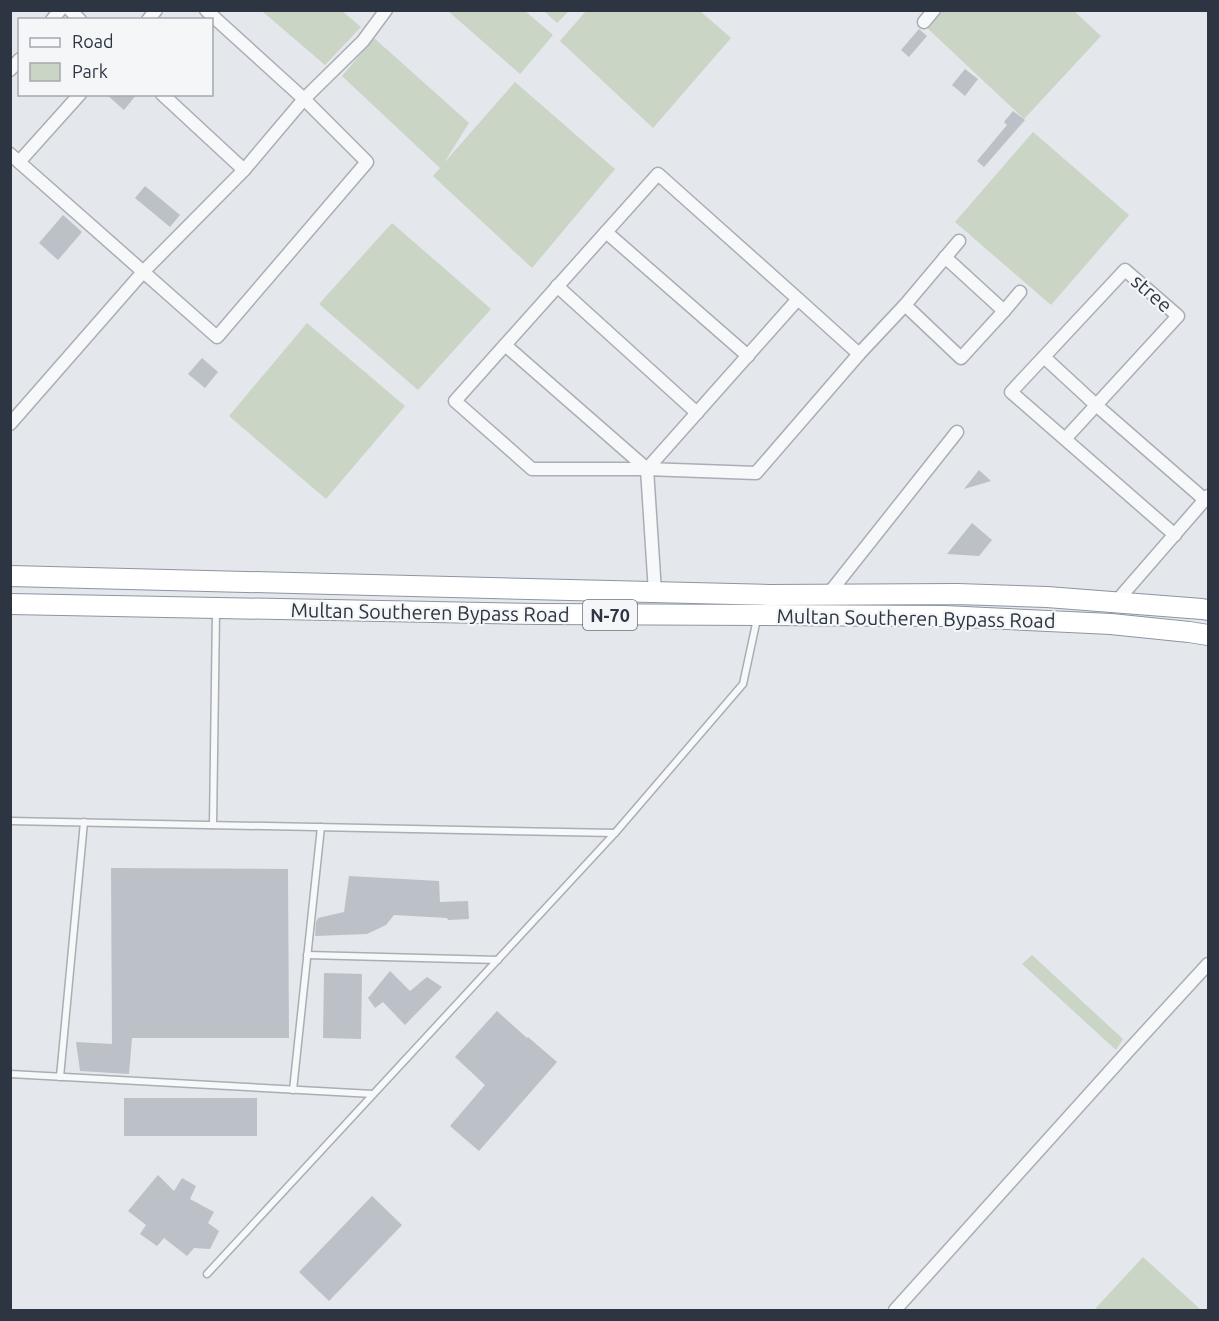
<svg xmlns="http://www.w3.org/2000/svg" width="1219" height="1321" font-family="Ubuntu,sans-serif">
	<rect width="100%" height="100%" fill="#e4e7eb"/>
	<g fill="#cad5c6">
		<polygon points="587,10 700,11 731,38 653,128 560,41"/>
		<polygon points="262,11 342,11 361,27 325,65"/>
		<polygon points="448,11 525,11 553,35 520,74"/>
		<polygon points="544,11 569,11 557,23"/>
		<polygon points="940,11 1074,11 1101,36 1024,119 925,26"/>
		<polygon points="374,38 469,123 444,163 515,82 615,169 532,268 433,176 440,168 342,76"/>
		<polygon points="1033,132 1129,215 1051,305 955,222"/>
		<polygon points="392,223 491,309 418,390 319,304"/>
		<polygon points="307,323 405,406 326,499 229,416"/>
		<polygon points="1032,955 1123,1039 1116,1050 1022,964"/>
		<polygon points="1143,1257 1201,1310 1094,1310"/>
	</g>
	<g fill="#bcc1c8">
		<polygon points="919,29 927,36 909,57 901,50"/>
		<polygon points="965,69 978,79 965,96 952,85"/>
		<polygon points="106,94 137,94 124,110"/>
		<polygon points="1013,111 1025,120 984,167 977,161 1007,125 1004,122"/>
		<polygon points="145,186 180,215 170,227 135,198"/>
		<polygon points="63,215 82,232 58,260 39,243"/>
		<polygon points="202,358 218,372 205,388 188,374"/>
		<polygon points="979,470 991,481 964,489"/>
		<polygon points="972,523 992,540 979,556 947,554"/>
		<polygon points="111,868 288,869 289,1038 132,1038 129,1074 80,1071 76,1042 112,1044"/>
		<polygon points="349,876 439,881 440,902 468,901 469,919 448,920 447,918 394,915 386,925 367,934 315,936 316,922 318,918 344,912"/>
		<polygon points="390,971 410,991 427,977 442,987 405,1025 383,1002 375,1008 368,998"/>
		<polygon points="324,973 362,974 361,1039 323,1038"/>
		<polygon points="497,1011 527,1038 528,1037 557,1062 479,1151 450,1126 485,1085 455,1057"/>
		<rect x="124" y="1098" width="133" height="38"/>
		<polygon points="158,1175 174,1191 182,1178 196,1186 190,1199 214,1212 208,1223 219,1231 210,1249 194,1248 187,1256 164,1238 157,1246 140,1234 146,1225 128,1211"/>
		<polygon points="372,1196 402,1225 329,1301 299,1272"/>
	</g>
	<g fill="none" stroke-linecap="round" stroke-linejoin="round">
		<defs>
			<g id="service">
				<polyline points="10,821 615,833"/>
				<polyline points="213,825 216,612"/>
				<polyline points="307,955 498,960"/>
				<polyline points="10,1074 373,1094"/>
				<polyline points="60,1077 84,822"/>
				<polyline points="293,1090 321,827"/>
				<polyline points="207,1274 615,833 743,684 757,619"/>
			</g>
			<g id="minor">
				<polyline points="70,10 80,20"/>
				<polyline points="52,20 60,10"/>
				<polyline points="148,20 156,10"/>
				<polyline points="924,22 934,10"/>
				<polyline points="10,70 20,59"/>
				<polyline points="162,94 244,170"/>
				<polyline points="10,154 19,162 80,94"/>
				<polyline points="19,162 217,337 367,162 304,99 206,10"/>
				<polyline points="606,232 748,356"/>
				<polyline points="557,286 697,413"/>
				<polyline points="905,305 961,358 1004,311 945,257"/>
				<polyline points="1004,311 1020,292"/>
				<polyline points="505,345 455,401 532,469 647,469 798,299 859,354 756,473 647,469 655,592"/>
				<polyline points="859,354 905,305 959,241"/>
				<polyline points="1044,357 1096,405 1205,500"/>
				<polyline points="10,424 143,272 244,170 304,99 363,41 386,10"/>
				<polyline points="1065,439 1178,316 1125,270 1011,392 1175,535"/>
				<polyline points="647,469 505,345 658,174 798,299"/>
				<polyline points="827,596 957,432"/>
				<polyline points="1116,602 1208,496"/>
				<polyline points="895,1310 1130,1049 1208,964"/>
			</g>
			<g id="trunk">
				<polyline points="10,576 770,595 957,594 1047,597 1202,609 1208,610"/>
				<polyline points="10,604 538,614 944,616 1111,624 1189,632 1208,635"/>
			</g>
		</defs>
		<use href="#service" stroke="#a9aeb5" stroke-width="9"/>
		<use href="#minor" stroke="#a9aeb5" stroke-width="15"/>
		<use href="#trunk" stroke="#8c95a1" stroke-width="22"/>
		<use href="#service" stroke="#f7f8fa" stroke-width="6"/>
		<use href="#minor" stroke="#f7f8fa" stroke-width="12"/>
		<use href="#trunk" stroke="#fff" stroke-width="20"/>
	</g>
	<g text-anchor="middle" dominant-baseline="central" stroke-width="4.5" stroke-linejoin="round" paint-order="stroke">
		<rect fill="#f4f6f8" stroke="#696f79" stroke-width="1.5" x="583" y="600" width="54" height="30" rx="4.5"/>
		<g font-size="18" font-weight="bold" fill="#2d3543">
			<text x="610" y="615">N-70</text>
		</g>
		<g font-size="20" fill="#2d3543" stroke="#f4f6f8">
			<text transform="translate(1152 293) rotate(41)">stree</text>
			<text transform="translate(430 612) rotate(1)">Multan Southeren Bypass Road</text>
			<text transform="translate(916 618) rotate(1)">Multan Southeren Bypass Road</text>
		</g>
	</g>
	<rect width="1219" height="1321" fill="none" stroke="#2d3543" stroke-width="24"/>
	<rect x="18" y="18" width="195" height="78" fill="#f4f6f8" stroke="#a4a9b0" stroke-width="1.5"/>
	<rect x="30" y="38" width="30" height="9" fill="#f7f8fa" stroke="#a4a9b0" stroke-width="1.5"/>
	<text x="72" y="48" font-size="18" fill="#2d3543">Road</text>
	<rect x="30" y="63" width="30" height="18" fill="#cad5c6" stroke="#a4a9b0" stroke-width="1.5"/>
	<text x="72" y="78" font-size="18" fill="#2d3543">Park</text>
</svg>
